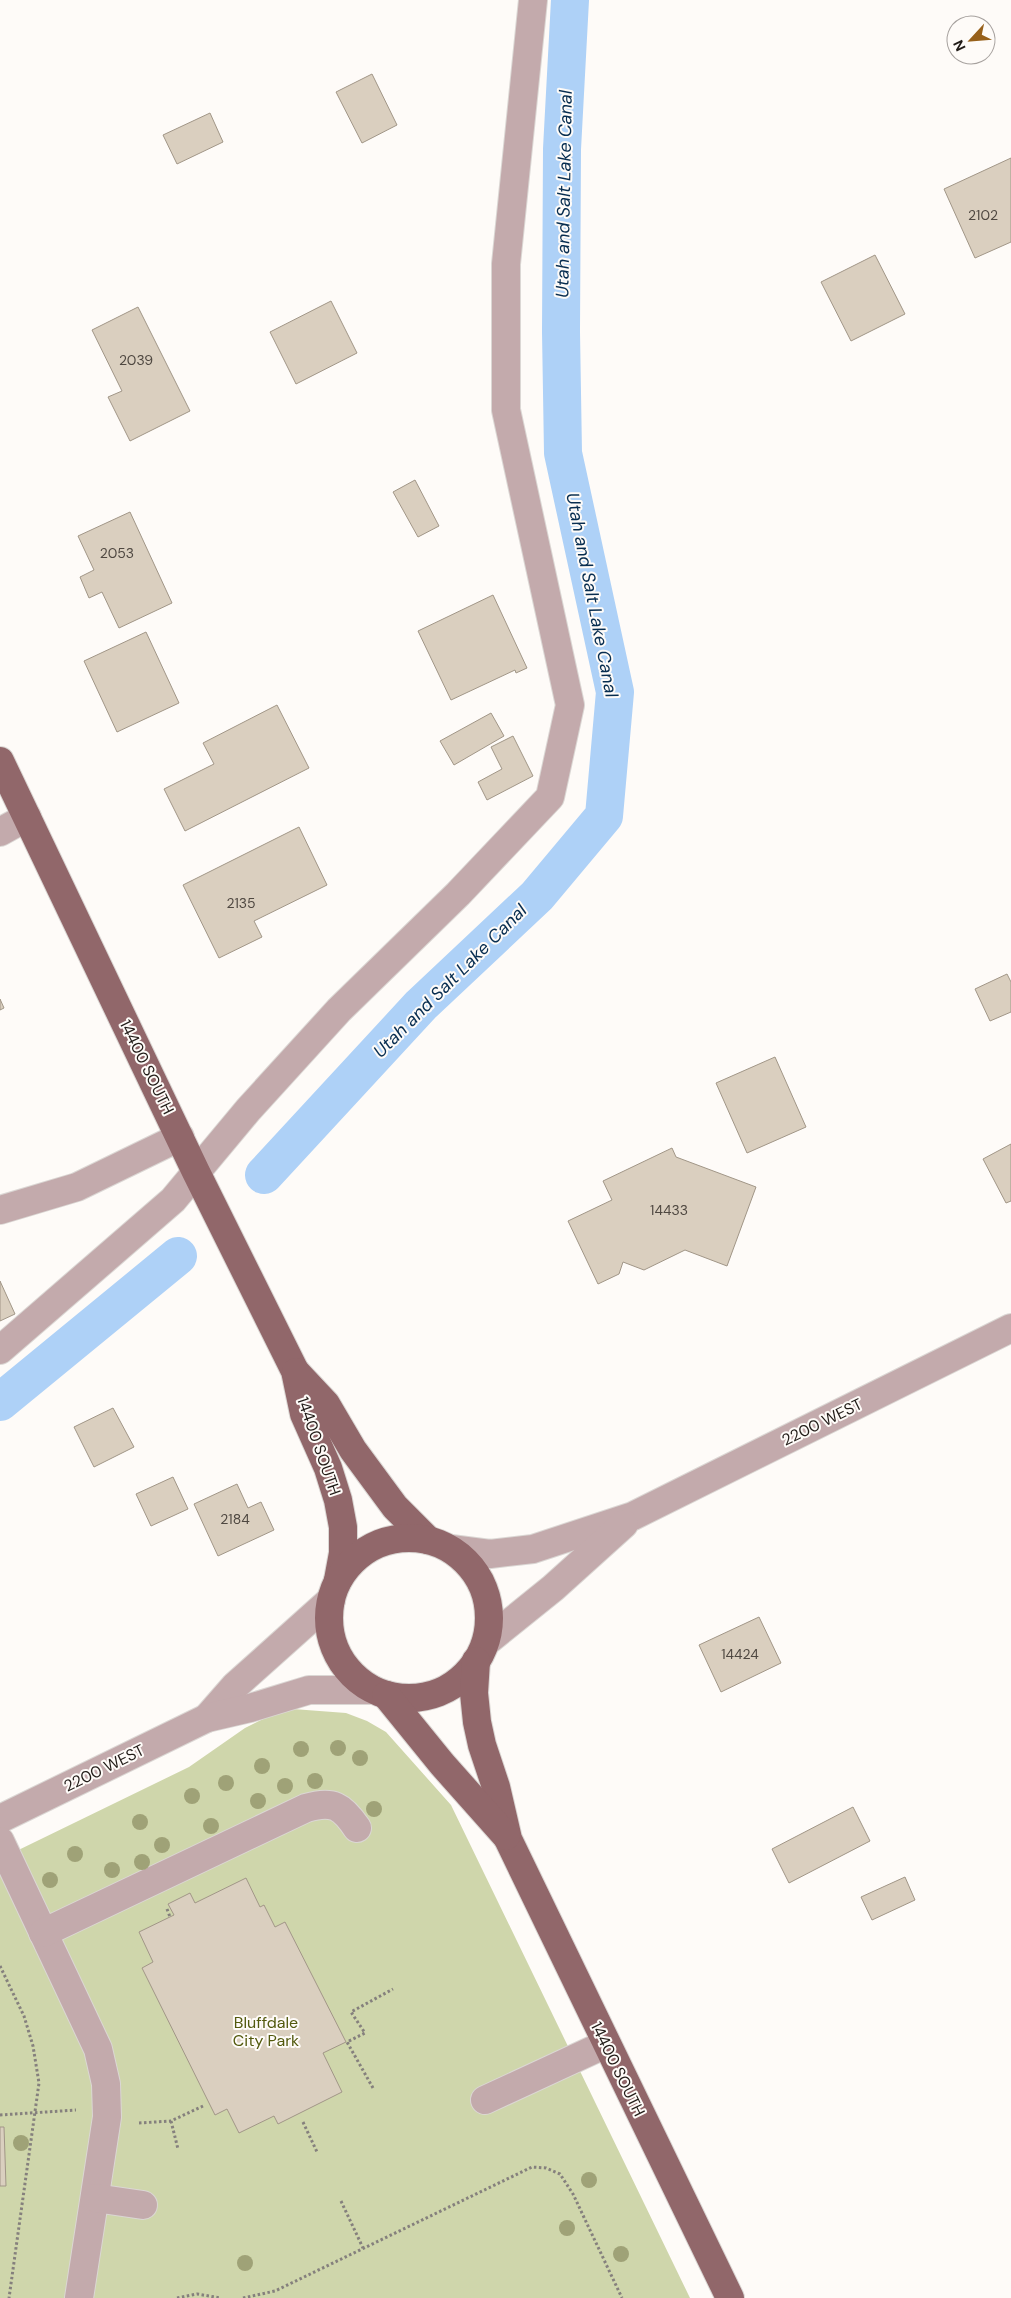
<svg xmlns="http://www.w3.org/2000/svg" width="1011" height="2298" font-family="'DM Sans',sans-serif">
	<rect width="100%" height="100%" fill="#fefbf8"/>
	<polygon fill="#cfd6ab" points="293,1709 346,1713 367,1721 386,1732 451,1805 690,2298 0,2298 0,1859 189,1767 245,1728 271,1715"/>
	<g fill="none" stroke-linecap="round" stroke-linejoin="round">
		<g stroke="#aed1f7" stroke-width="38">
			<polyline points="264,1175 421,1005 537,896 604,816 615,692 563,453 561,332 562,149 570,0"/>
			<polyline points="0,1402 178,1256"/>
		</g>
	</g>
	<g fill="#dacfbf" stroke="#a19687">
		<polygon points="372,74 397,125 362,143 336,92"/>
		<polygon points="210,113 223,142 177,164 163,135"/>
		<polygon points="1011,158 1011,242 975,258 944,189"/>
		<polygon points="875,255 905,314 851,341 821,282"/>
		<polygon points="331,301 357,353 296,384 270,332"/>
		<polygon points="138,307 190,411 130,441 108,397 122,391 92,330"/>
		<polygon points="415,480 439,526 418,537 393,492"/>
		<polygon points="130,512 172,603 119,628 102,592 89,598 80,577 94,570 78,536"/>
		<polygon points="493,595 527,668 516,673 515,670 451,700 418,631"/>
		<polygon points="146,632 179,703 117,732 84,661"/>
		<polygon points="277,705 309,768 185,831 164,789 214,764 203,743"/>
		<polygon points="491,713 504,736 454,765 440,741"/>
		<polygon points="513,736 533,776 487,800 478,782 502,769 491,747"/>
		<polygon points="299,827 327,885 254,921 262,937 219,958 183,885"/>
		<polygon points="1007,974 1011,982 1011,1012 990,1021 975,989"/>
		<polygon points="0,999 4,1008 0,1010"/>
		<polygon points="775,1057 806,1127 747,1153 716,1083"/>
		<polygon points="1011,1144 1011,1201 1006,1203 983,1159"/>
		<polygon points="672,1148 676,1157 756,1187 727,1266 685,1250 644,1270 623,1262 619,1274 598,1284 568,1221 612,1200 603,1181"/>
		<polygon points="0,1281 15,1314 0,1321"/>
		<polygon points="113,1408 134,1447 94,1467 74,1427"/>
		<polygon points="173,1477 188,1509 151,1526 136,1494"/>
		<polygon points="237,1484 248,1508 261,1502 274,1530 218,1556 194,1504"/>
		<polygon points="759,1617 781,1663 721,1692 699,1645"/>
		<polygon points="853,1807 870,1841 789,1883 772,1849"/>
		<polygon points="905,1877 915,1900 872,1920 861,1897"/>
		<polygon points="246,1878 260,1907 264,1905 275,1927 285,1922 346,2042 323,2053 342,2092 278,2124 274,2116 239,2133 227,2109 215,2115 142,1968 153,1962 139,1932 174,1915 168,1904 190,1893 195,1903"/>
		<polygon points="0,2127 4,2127 6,2186 0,2186"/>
	</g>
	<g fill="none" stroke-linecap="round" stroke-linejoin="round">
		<defs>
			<g id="minor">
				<polyline points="0,832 27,817"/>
				<polyline points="0,1210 77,1187 180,1137"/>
				<polyline points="0,1350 173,1200 248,1110 339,1010 458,894 550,797 570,705 506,410 506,264 533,0"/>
				<polyline points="451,1549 490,1554 533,1549 633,1516 1011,1328"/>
				<polyline points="486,1642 553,1588 624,1524"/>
				<polyline points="207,1718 235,1686 331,1600"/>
				<polyline points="0,1819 207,1718 250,1708 309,1690 373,1690"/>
				<polyline points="0,1841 98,2049 106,2084 107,2117 79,2298"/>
				<path d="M43,1933L306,1808C333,1800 342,1806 357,1828"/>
				<polyline points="485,2100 606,2044"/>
				<polyline points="95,2198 143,2205"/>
			</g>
			<g id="major">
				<polyline points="0,761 196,1172 295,1371 304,1414 328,1468 338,1500 343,1527 343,1553 338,1580"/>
				<polyline points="296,1372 326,1404 353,1450 395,1507 428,1540"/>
				<circle cx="409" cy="1618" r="80"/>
				<polyline points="476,1661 474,1693 477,1722 482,1745 496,1787 508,1839 730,2298"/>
				<polyline points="386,1695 442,1764 506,1836"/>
			</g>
		</defs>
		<use href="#minor" stroke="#dbd7d4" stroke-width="30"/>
		<use href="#major" stroke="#dbd7d4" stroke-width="30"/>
		<g stroke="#85807d" stroke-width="3" stroke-dasharray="2.5 2.5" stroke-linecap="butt">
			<polyline points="167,1909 170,1917"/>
			<polyline points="0,1966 24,2016 33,2046 39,2083 9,2298"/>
			<polyline points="373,2088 347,2042 365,2033 351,2012 393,1989"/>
			<polyline points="0,2115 76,2110"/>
			<polyline points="171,2121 178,2149"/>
			<polyline points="303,2122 317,2152"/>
			<polyline points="139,2123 171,2121 203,2106"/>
			<polyline points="341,2201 363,2248"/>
			<polyline points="177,2298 197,2294 221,2298"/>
			<polyline points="243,2298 275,2291 532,2167 546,2168 560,2174 573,2194 622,2298"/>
		</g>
		<use href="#minor" stroke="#c3aaac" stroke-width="28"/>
		<use href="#major" stroke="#91676a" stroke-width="28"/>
	</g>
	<g fill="#9fa277">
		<circle cx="338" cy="1748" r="8"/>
		<circle cx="301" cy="1749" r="8"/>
		<circle cx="360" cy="1758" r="8"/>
		<circle cx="262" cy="1766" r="8"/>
		<circle cx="315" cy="1781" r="8"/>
		<circle cx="226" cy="1783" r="8"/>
		<circle cx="285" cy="1786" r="8"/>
		<circle cx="192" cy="1796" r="8"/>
		<circle cx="258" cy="1801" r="8"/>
		<circle cx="374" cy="1809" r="8"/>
		<circle cx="140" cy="1822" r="8"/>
		<circle cx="211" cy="1826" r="8"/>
		<circle cx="162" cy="1845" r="8"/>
		<circle cx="75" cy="1854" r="8"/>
		<circle cx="142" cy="1862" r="8"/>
		<circle cx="112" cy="1870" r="8"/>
		<circle cx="50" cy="1880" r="8"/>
		<circle cx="21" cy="2143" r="8"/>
		<circle cx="589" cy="2180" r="8"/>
		<circle cx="567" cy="2228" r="8"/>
		<circle cx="621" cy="2254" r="8"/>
		<circle cx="245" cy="2263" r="8"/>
	</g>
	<g text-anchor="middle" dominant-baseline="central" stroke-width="4" stroke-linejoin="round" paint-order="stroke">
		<g font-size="14" fill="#4f4841">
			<text x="983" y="215">2102</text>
			<text x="136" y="360">2039</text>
			<text x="117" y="553">2053</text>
			<text x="241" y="903">2135</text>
			<text x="669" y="1210">14433</text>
			<text x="235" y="1519">2184</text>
			<text x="740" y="1654">14424</text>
		</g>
		<g font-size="16" fill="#211b17" stroke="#fefbf8">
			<text transform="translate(147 1067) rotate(64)">14400 SOUTH</text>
			<text transform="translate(822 1422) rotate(-26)">2200 WEST</text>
			<text transform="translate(319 1446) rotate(71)">14400 SOUTH</text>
			<text transform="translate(104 1768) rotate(-26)">2200 WEST</text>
			<text transform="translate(618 2069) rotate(64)">14400 SOUTH</text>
		</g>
		<g font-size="16" fill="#52590d" stroke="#fefbf8">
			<text x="266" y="2022">Bluffdale<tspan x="266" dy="18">City Park</tspan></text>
		</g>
		<g font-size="18" font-style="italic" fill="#072d50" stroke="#fefbf8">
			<text transform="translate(564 194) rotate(-89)">Utah and Salt Lake Canal</text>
			<text transform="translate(592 595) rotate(79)">Utah and Salt Lake Canal</text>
			<text transform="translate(450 981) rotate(-45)">Utah and Salt Lake Canal</text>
		</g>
	</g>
	<g transform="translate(971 40) rotate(244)"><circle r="24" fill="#fefbf8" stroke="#a6a19e"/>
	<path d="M0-4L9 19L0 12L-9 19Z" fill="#97601a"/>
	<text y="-8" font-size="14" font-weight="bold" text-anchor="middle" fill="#211b17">N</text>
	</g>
</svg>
